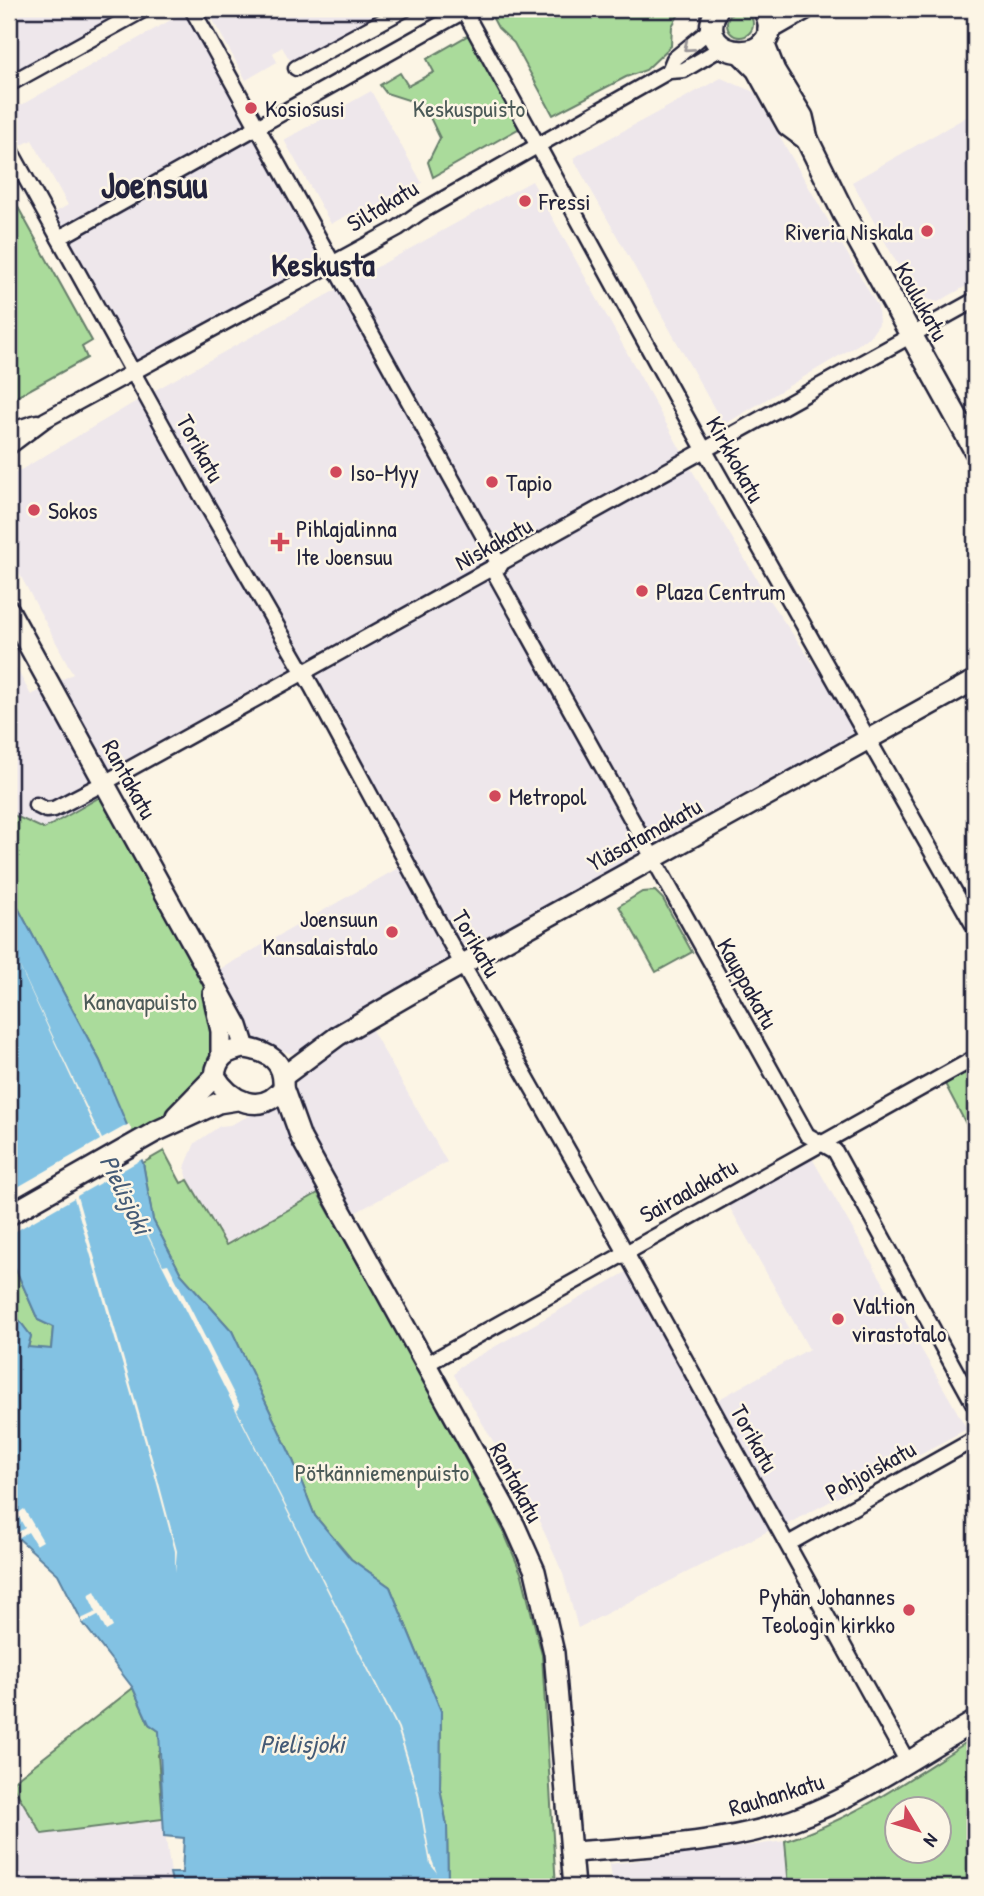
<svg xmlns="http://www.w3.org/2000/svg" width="984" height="1896" font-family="'Patrick Hand',sans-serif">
	<rect width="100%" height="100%" fill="#fcf5e5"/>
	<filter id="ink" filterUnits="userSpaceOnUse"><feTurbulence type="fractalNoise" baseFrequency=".0143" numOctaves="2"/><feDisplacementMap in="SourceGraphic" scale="14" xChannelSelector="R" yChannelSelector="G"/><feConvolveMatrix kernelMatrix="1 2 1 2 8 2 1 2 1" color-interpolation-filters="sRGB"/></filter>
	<g filter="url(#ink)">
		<g fill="#eee7eb">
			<polygon points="9,9 138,9 9,79"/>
			<polygon points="190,9 332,264 137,371 51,215 68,205 32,140 14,149 9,139 9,112"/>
			<polygon points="207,9 414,9 297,72 282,47 273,53 277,62 246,80"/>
			<polygon points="721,78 754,92 878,307 879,324 869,338 727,423 722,422 573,158"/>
			<polygon points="371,91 422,183 356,220 351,213 331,224 284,140"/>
			<polygon points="975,112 975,281 938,302 915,296 852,182"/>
			<polygon points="532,181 698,481 771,603 864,736 292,1054 253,1040 213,973 407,863 303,679 107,784 100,797 44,829 9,813 9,655 31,695 73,674 9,554 9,477 150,393"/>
			<polygon points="369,1025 447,1162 335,1224 317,1193 226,1246 188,1180 185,1167 195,1143 220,1126 230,1125 295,1094 299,1068"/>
			<polygon points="809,1153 967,1429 782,1527 776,1527 578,1628 563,1574 536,1514 454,1375 459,1367 637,1266 712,1403 809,1349 725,1199"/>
			<polygon points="11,1783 42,1834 163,1819 173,1887 9,1887"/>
			<polygon points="785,1841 789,1887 613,1887 610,1864"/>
		</g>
		<g fill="#aadb9b" stroke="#667e6b" stroke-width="2" fill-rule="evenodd">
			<polygon points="488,9 682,9 672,26 671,46 646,70 626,77 553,115 514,43 498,28"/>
			<circle cx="740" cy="24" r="13"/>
			<polygon points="474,32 525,125 433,177 428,162 440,138 424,105 386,93 380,85 400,73 408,86 434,72 427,59"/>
			<polygon points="9,191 92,341 82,347 87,358 9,401"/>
			<polygon points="100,797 202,980 216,1047 208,1072 185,1101 131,1138 100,1061 9,891 9,813 44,829"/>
			<polygon points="655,891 663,899 692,952 656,972 619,906 642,892"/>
			<polygon points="975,1062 975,1141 943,1080"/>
			<polygon points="164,1151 181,1183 188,1180 226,1245 318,1193 409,1354 503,1530 522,1575 542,1655 556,1887 448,1887 447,1826 440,1788 441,1711 390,1587 351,1559 315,1516 292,1458 232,1331 181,1274 153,1220 143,1163"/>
			<polygon points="9,1254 38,1320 53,1327 51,1349 28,1348 31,1336 9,1307"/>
			<polygon points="133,1688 149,1724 159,1731 162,1745 158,1755 163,1819 42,1834 11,1783"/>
			<path d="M975,1737V1887H789L785,1841C854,1820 914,1775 975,1737ZM897,1808H939V1850H897Z"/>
		</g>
		<polygon fill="#83c2e3" stroke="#5c82a0" stroke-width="2" points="9,891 100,1061 143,1163 153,1220 181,1274 232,1331 292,1458 315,1516 351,1559 390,1587 441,1711 440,1788 447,1826 448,1887 173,1887 170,1873 182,1873 184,1838 164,1836 159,1731 149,1724 133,1688 83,1623 58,1574 18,1538 9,1507 9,1307 31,1336 28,1347 51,1349 53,1327 38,1320 9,1254"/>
		<g fill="#fcf5e5">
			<polygon points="9,944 102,1139 129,1124 144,1158 118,1173 163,1265 168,1264 240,1406 237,1410 399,1728 419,1793 430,1855 437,1873 430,1864 417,1793 397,1728 116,1174 77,1196 158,1479 177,1551 175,1572 175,1551 156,1480 74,1198 9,1235 9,1192 100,1140"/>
			<polygon points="24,1509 43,1541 36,1545 28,1532 18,1538 15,1534 25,1528 17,1514"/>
			<polygon points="95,1591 113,1627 106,1631 98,1615 83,1623 81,1619 96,1612 88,1595"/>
		</g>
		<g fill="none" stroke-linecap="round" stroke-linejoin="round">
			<defs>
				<g id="street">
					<polyline points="192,9 500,566"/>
					<polyline points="463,9 696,435 975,928"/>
					<polyline points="296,68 405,9"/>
					<polyline points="669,71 674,59 712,28"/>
					<polyline points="9,84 145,9"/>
					<polyline points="9,148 197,488 312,687 448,939 630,1260 907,1761"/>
					<polyline points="59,238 464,11"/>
					<polyline points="9,431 37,422"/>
					<polyline points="9,447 45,420 398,228 419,213 669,71 684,70 723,47"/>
					<polyline points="493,570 807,1135 835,1151 975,1406"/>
					<polyline points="36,805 46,810 54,809 104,783 975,300"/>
					<polyline points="425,1365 975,1058"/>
					<polyline points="788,1544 975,1439"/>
				</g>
				<g id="secondary">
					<polyline points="9,610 238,1026 245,1048"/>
					<polyline points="213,994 221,1031 221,1057"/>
					<path d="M245,1048C269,1052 285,1061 283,1088C261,1117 230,1101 215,1076C217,1056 227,1051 245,1048Z"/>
					<polyline points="284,1076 339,1035 436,979 975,680"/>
					<polyline points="283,1088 301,1138 515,1526 535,1571 554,1653 574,1887"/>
					<polyline points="176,1116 215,1076"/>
					<polyline points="9,1215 155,1132 218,1103 237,1100"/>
					<path d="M571,1852C643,1847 724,1844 793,1820C857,1797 916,1756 975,1721"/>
				</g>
				<g id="primary">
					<path d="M717,9C687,65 794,67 764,9"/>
					<polyline points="769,29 804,9"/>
					<polyline points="763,43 774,71 802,117 807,139 844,214 975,450"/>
					<polyline points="742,54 757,69 788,125 807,139"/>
				</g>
			</defs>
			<use href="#street" stroke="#22223b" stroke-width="19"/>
			<use href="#secondary" stroke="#22223b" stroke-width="24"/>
			<use href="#primary" stroke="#22223b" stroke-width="26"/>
			<use href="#street" stroke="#fcf5e5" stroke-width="14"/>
			<use href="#secondary" stroke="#fcf5e5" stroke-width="19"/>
			<use href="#primary" stroke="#fcf5e5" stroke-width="21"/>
		</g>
		<defs><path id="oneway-chevron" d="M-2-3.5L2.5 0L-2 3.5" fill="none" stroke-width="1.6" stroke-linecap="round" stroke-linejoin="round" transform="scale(1.75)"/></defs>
		<use stroke="#9a9698" href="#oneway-chevron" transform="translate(688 47) rotate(140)"/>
	</g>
	<g fill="#d1495b" stroke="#fcf5e5" stroke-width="2.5">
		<circle cx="251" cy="108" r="7"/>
		<circle cx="525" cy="201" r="7"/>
		<circle cx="927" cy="231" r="7"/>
		<circle cx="336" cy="472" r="7"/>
		<circle cx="492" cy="482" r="7"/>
		<circle cx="34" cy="510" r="7"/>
		<path d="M276.5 531.5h7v7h7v7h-7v7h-7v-7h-7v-7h7z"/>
		<circle cx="642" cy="591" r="7"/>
		<circle cx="495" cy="796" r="7"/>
		<circle cx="392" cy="932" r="7"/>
		<circle cx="838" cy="1319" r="7"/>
		<circle cx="909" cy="1610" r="7"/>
	</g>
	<g text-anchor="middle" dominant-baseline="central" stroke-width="5" stroke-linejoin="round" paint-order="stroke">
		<g font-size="24" fill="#22223b" stroke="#fcf5e5" text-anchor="start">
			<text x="265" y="108">Kosiosusi</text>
			<text x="539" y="201">Fressi</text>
			<text x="913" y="231" text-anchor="end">Riveria Niskala</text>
			<text x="350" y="472">Iso-Myy</text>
			<text x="506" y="482">Tapio</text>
			<text x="48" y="510">Sokos</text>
			<text x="296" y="528">Pihlajalinna<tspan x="296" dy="28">Ite Joensuu</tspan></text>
			<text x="656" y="591">Plaza Centrum</text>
			<text x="509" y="796">Metropol</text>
			<text x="378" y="918" text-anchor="end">Joensuun<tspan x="378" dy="28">Kansalaistalo</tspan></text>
			<text x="852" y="1305">Valtion<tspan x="852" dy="28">virastotalo</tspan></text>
			<text x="895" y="1596" text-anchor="end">Pyhän Johannes<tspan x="895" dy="28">Teologin kirkko</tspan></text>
		</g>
		<g font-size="24" fill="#4b5a58" stroke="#fcf5e5">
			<text x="469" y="108">Keskuspuisto</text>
			<text x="140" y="1001">Kanavapuisto</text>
			<text x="382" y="1472">Pötkänniemenpuisto</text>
		</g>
		<g font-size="24" fill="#22223b" stroke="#fcf5e5">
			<text transform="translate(382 205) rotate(-31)">Siltakatu</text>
			<text transform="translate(922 301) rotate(61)">Koulukatu</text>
			<text transform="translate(201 448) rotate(61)">Torikatu</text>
			<text transform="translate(736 459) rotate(61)">Kirkkokatu</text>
			<text transform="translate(493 543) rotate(-29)">Niskakatu</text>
			<text transform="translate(130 779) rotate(61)">Rantakatu</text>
			<text transform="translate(644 834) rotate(-29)">Yläsatamakatu</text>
			<text transform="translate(477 943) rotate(60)">Torikatu</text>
			<text transform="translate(748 983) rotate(61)">Kauppakatu</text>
			<text transform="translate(688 1190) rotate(-29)">Sairaalakatu</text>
			<text transform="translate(755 1438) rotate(61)">Torikatu</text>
			<text transform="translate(870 1470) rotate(-29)">Pohjoiskatu</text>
			<text transform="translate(517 1482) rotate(62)">Rantakatu</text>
			<text transform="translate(776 1794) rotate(-17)">Rauhankatu</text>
		</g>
		<g font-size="26" font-style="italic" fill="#445a76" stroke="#fcf5e5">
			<text transform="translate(126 1194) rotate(64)">Pielisjoki</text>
			<text x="302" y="1743">Pielisjoki</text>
		</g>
		<g font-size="32" font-weight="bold" fill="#22223b" stroke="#fcf5e5">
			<text x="323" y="264">Keskusta</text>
		</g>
		<g font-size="38" font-weight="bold" fill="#22223b" stroke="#fcf5e5">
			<text x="154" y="184">Joensuu</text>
		</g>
	</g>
	<rect width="984" height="1896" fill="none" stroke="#fcf5e5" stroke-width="35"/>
	<rect x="18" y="18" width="949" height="1861" fill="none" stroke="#22223b" stroke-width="2.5" filter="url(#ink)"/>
	<g transform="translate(918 1830) rotate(128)"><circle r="33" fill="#fcf5e5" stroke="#a5a1a1" stroke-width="2"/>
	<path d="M0-5L12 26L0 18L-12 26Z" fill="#d1495b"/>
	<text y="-10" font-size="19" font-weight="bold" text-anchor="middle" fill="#22223b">N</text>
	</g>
</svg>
